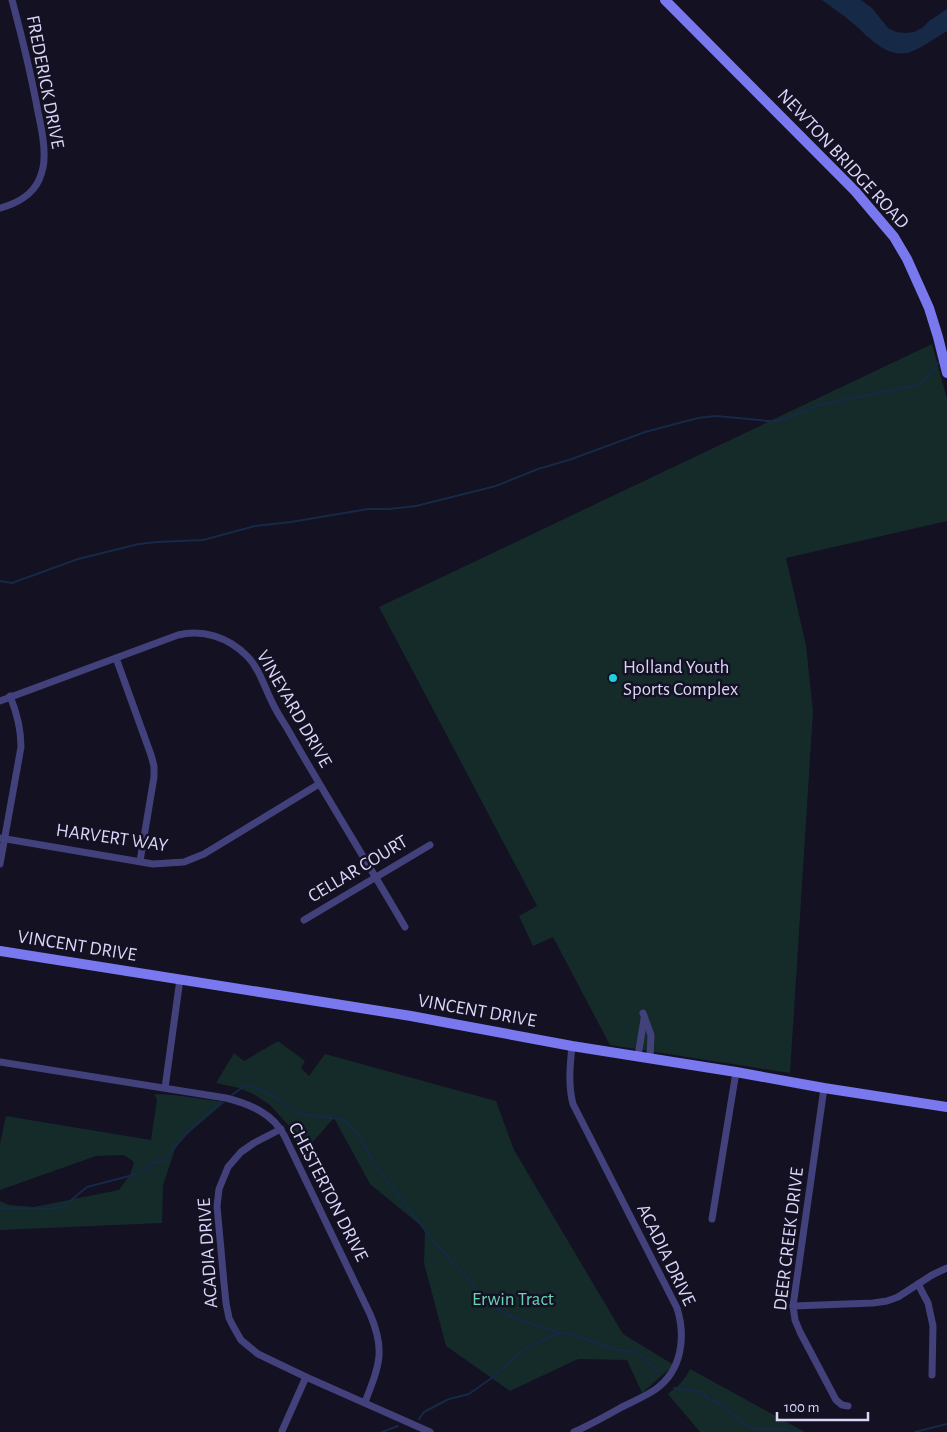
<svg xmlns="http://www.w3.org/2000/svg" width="947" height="1432" font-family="'Alegreya Sans',sans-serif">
	<rect width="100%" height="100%" fill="#131122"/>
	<g fill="#142b2a">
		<polygon points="932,344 947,399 947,521 786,558 806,645 813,712 790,1073 610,1045 553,937 533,946 519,916 537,906 379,607"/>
		<polygon points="278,1041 305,1061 301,1068 309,1076 325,1054 496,1101 514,1150 623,1334 674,1365 642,1393 627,1360 578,1359 510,1391 446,1346 424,1263 425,1229 370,1184 334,1118 302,1154 289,1126 269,1104 253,1094 239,1088 216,1083 234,1053 244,1061"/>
		<polygon points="154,1094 174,1095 225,1102 177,1143 163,1185 162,1223 0,1230 0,1201 9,1205 34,1207 119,1190 130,1175 134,1162 124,1155 96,1156 0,1190 0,1144 6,1116 151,1140 157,1099"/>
		<path d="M690,1369L805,1432H700L668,1394C677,1387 685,1380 690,1369Z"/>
	</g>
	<path fill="#162947" d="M822,0H861L872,8L888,28L896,32L905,33L914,32L922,28L929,21L947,9V31C937,37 916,52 906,53C883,57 866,33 850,21C841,13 831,7 822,0Z"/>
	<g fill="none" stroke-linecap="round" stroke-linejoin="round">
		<g stroke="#162947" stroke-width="2">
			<polyline points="0,581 12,583 78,559 139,544 157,542 203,540 255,526 291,522 368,509 389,509 416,506 496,486 538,469 569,460 645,432 698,418 716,416 768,421 777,421 785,419 819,405 917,385 924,381 938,363"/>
			<polyline points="232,1095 243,1087 249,1086 257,1088 277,1098 298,1113 313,1116 341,1119 348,1123 359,1136 374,1163 434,1242 470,1281 484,1299 504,1313 519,1320 561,1333 570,1334 617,1350 637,1352 659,1372"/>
			<path d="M0,1208L48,1209L63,1207L87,1187L137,1174L156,1162L164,1161C183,1136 197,1121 222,1102"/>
			<polyline points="674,1388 702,1392 709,1400 718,1403 748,1426 755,1429 785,1429 799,1432"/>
			<polyline points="419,1419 424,1412 449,1399 469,1394 493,1377 522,1351 535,1343 561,1333"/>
			<polyline points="382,1432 398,1426"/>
			<polyline points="915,1432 947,1424"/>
		</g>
		<g stroke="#42417b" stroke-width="7">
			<path d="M0,208C16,204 32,195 39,180C42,173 44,165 44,158C45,142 41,127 38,112C31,74 22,37 12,0"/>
			<polyline points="116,658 151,755 154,766 154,777 140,861"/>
			<path d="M0,701L178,635C203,629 228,637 247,656C259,668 264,686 272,702C276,711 282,720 287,728C325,795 366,860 405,927"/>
			<polyline points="0,838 153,864 184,862 204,854 319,784"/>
			<path d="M0,864L21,747C21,728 17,713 10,696"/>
			<polyline points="304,920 430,845"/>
			<polyline points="643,1013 651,1035 650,1058"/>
			<path d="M572,1046C570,1065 568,1085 573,1104L677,1308C686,1337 682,1370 656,1389C646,1396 634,1401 622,1407C606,1416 590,1425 574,1432"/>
			<polyline points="638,1056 644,1019"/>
			<path d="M0,1062L226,1098C250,1104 274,1114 285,1137L370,1314C386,1351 379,1366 365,1402"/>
			<polyline points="165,1088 180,979"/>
			<polyline points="824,1088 793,1306 795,1320 800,1332 836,1400 842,1405 848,1406"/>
			<polyline points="281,1129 254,1143 241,1152 228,1167 219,1189 217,1206 224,1283 226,1303 229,1318 233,1326 241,1340 258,1354 306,1377 430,1432"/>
			<polyline points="712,1219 736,1072"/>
			<polyline points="918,1284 928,1303 933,1326 932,1375"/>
			<polyline points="793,1306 873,1303 887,1301 898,1297 932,1275 947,1268"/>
			<polyline points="282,1431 306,1377"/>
		</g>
		<g stroke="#7978ef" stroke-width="10">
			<polyline points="665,0 855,191 894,237 907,259 929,308 938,337 947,373"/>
			<polyline points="0,951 411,1016 572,1046 736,1072 824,1088 947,1107"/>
		</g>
	</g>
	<circle fill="#1bd1e2" stroke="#131122" stroke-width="2" cx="613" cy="678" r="5"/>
	<g text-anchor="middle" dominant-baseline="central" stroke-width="5" stroke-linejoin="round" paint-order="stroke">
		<g font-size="19" fill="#dad6fa" stroke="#131122">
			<text transform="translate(45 82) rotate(79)">FREDERICK DRIVE</text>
			<text transform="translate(843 159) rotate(47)">NEWTON BRIDGE ROAD</text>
			<text transform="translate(294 709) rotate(60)">VINEYARD DRIVE</text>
			<text transform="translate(112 838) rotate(8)">HARVERT WAY</text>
			<text transform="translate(358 869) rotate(-31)">CELLAR COURT</text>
			<text transform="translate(77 946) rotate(9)">VINCENT DRIVE</text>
			<text transform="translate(477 1011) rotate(10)">VINCENT DRIVE</text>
			<text transform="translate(328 1192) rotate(63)">CHESTERTON DRIVE</text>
			<text transform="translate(789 1239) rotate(-83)">DEER CREEK DRIVE</text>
			<text transform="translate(208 1253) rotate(-94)">ACADIA DRIVE</text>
			<text transform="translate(666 1255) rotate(64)">ACADIA DRIVE</text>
		</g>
		<g font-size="19" fill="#dad6fa" stroke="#131122" text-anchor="start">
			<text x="623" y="667">Holland Youth<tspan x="623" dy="22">Sports Complex</tspan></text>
		</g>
		<g font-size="19" fill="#6bd2b6" stroke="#131122">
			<text x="513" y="1299">Erwin Tract</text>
		</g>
	</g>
	<path d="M777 1412v8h91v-8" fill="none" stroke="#dad6fa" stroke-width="2.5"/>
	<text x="784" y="1412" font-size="15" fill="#dad6fa" stroke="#131122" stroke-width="4" paint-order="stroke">100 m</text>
</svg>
